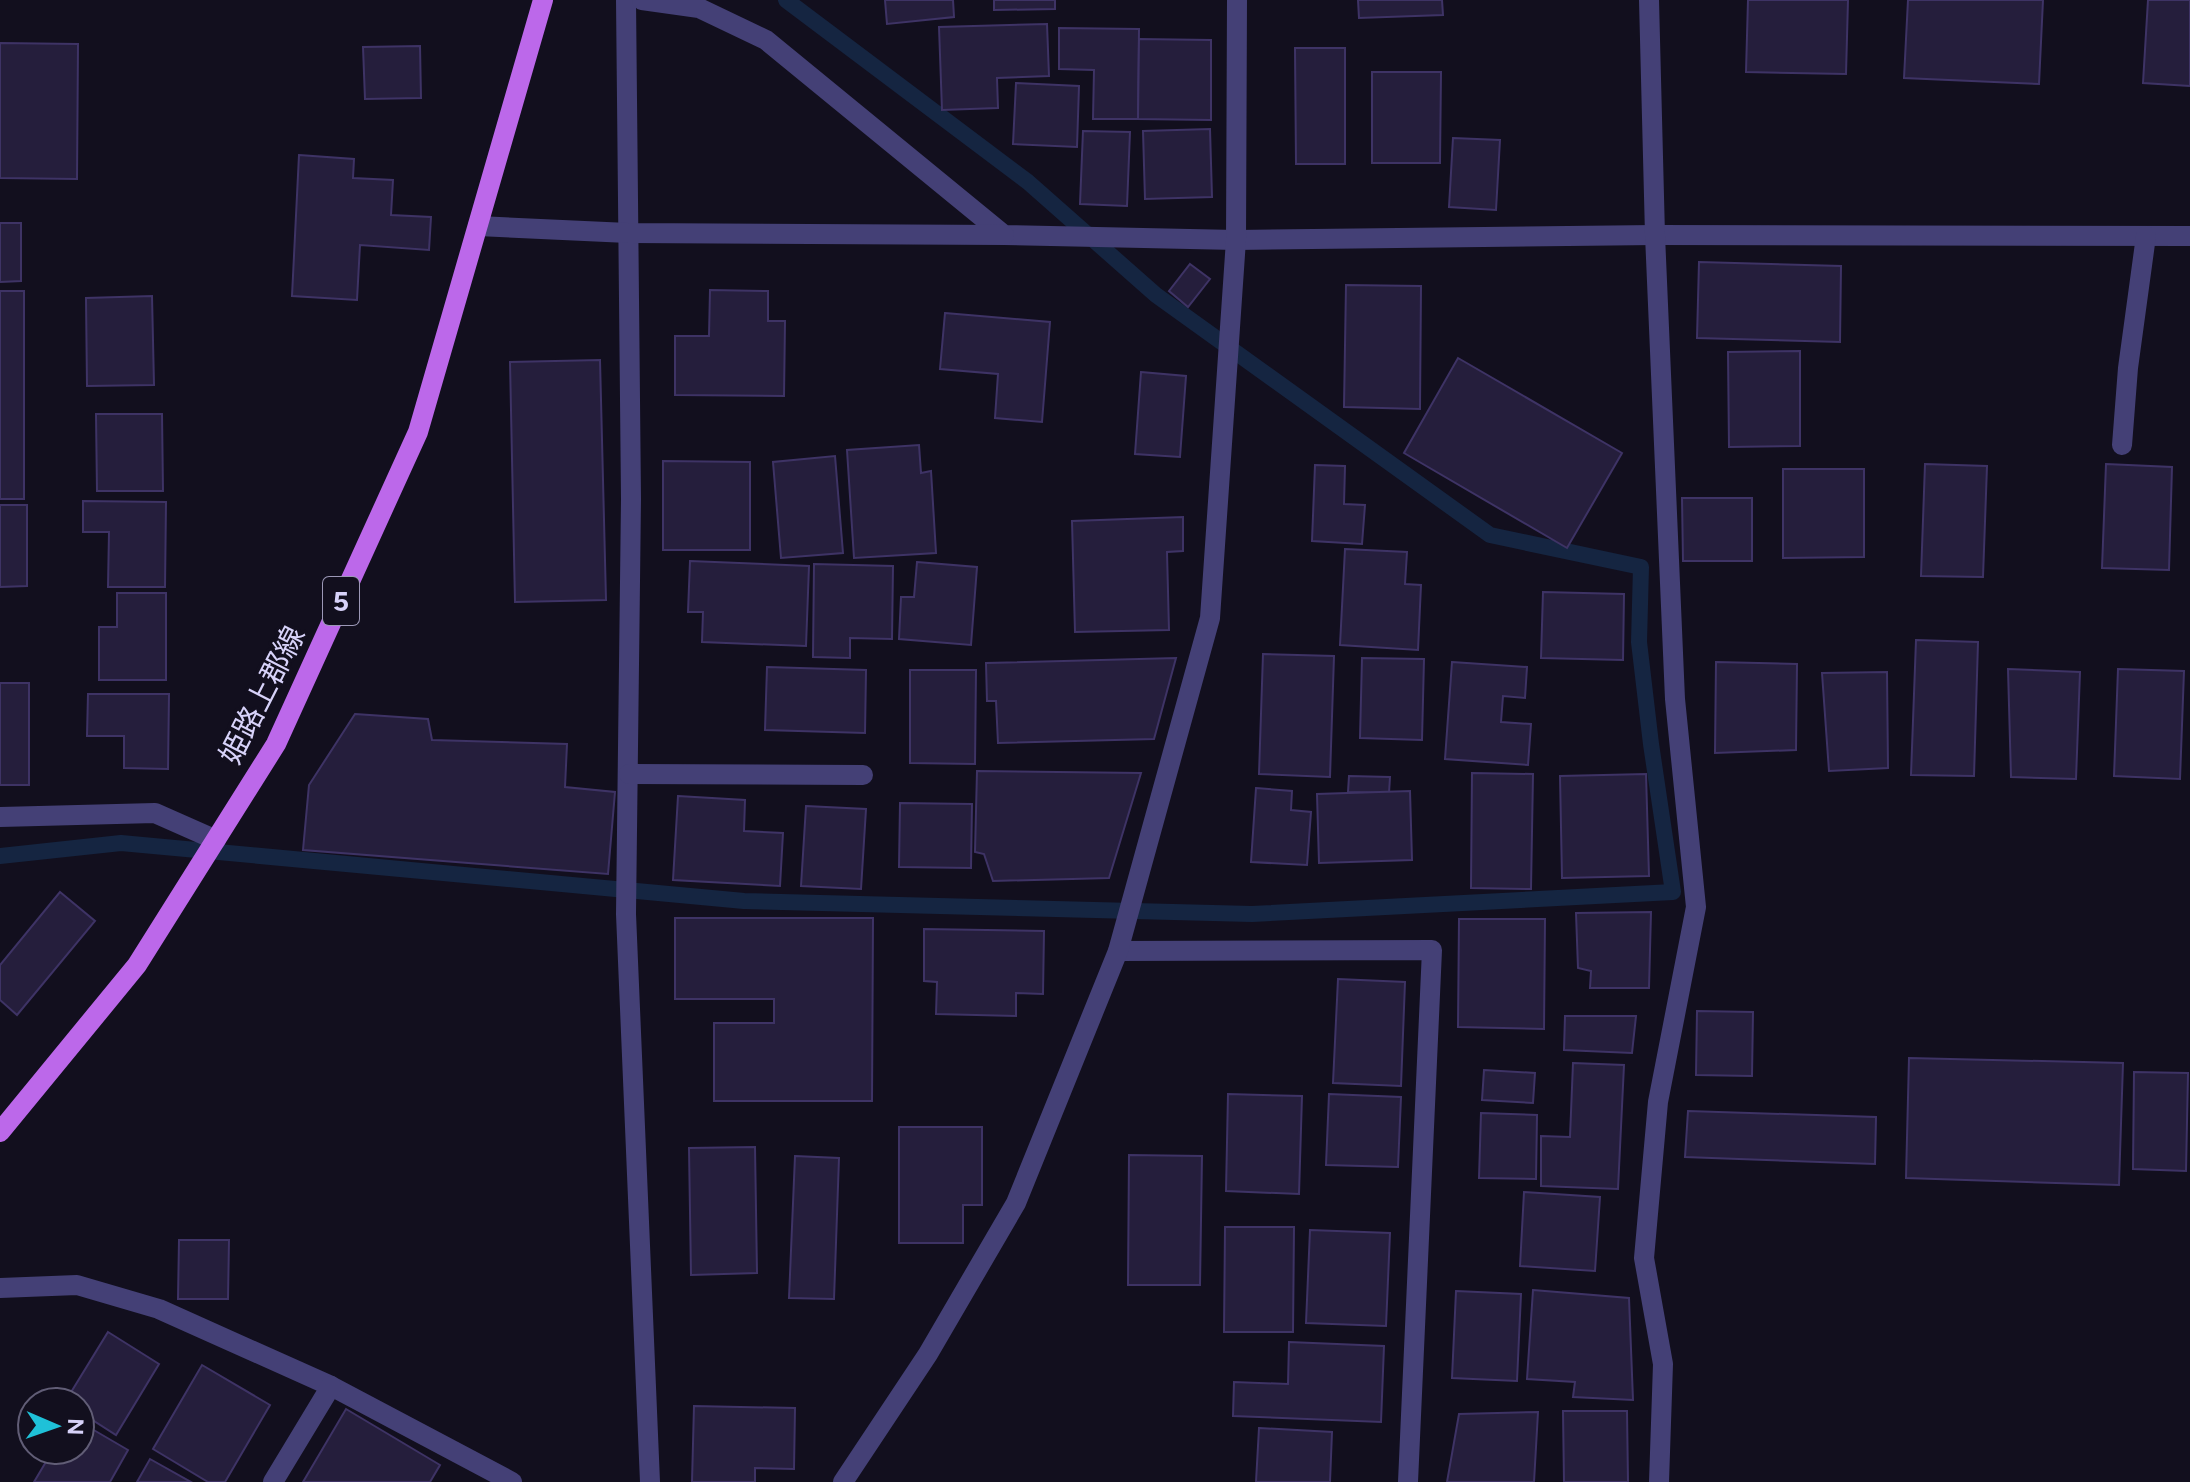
<svg xmlns="http://www.w3.org/2000/svg" width="2190" height="1482" font-family="Figtree,'Noto Sans JP',sans-serif">
	<rect width="100%" height="100%" fill="#120f1e"/>
	<g fill="none" stroke-linecap="round" stroke-linejoin="round">
		<polyline stroke="#152541" stroke-width="16" points="0,856 121,843 744,901 1252,914 1673,892 1651,744 1639,642 1641,567 1490,535 1156,295 1028,182 786,0"/>
	</g>
	<g fill="#251e3c" stroke="#3e3365" stroke-width="2">
		<polygon points="885,0 953,0 954,17 887,24"/>
		<polygon points="994,0 1055,0 1055,9 994,10"/>
		<polygon points="1358,0 1442,0 1443,15 1359,18"/>
		<polygon points="1748,0 1848,0 1846,74 1746,72"/>
		<polygon points="1908,0 2043,0 2039,84 1904,78"/>
		<polygon points="2148,0 2190,0 2190,86 2143,83"/>
		<polygon points="1047,24 1049,76 997,78 998,108 942,110 939,27"/>
		<polygon points="1059,28 1139,29 1138,119 1093,119 1094,70 1059,69"/>
		<polygon points="1139,39 1211,40 1211,120 1138,119"/>
		<polygon points="0,43 78,44 77,179 0,178"/>
		<polygon points="420,46 421,98 365,99 363,47"/>
		<polygon points="1295,48 1345,48 1345,164 1296,164"/>
		<polygon points="1372,72 1441,72 1440,163 1372,163"/>
		<polygon points="1016,83 1079,86 1077,147 1013,144"/>
		<polygon points="1210,129 1212,197 1145,199 1143,131"/>
		<polygon points="1083,131 1130,132 1127,206 1080,204"/>
		<polygon points="1453,138 1500,140 1496,210 1449,207"/>
		<polygon points="299,155 354,159 353,178 393,180 391,215 431,217 429,250 360,245 357,300 292,296"/>
		<polygon points="0,223 21,223 21,281 0,282"/>
		<polygon points="1699,262 1841,266 1840,342 1697,338"/>
		<polygon points="1190,264 1210,279 1188,307 1169,291"/>
		<polygon points="1346,285 1421,286 1420,409 1344,407"/>
		<polygon points="710,290 768,291 768,321 785,321 784,396 675,395 675,336 709,336"/>
		<rect x="0" y="291" width="24" height="208"/>
		<polygon points="152,296 154,385 87,386 86,298"/>
		<polygon points="945,313 1050,322 1042,422 995,418 998,374 940,369"/>
		<polygon points="1800,351 1800,446 1729,447 1728,352"/>
		<polygon points="1458,358 1622,453 1567,548 1404,453"/>
		<polygon points="600,360 606,600 515,602 510,362"/>
		<polygon points="1141,372 1186,376 1180,457 1135,454"/>
		<polygon points="96,414 162,414 163,491 97,491"/>
		<polygon points="919,445 921,473 931,471 936,553 854,558 847,450"/>
		<polygon points="835,456 843,553 781,558 773,462"/>
		<polygon points="663,461 750,462 750,550 663,550"/>
		<polygon points="1925,464 1987,466 1983,577 1921,576"/>
		<polygon points="2106,464 2172,467 2169,570 2102,568"/>
		<polygon points="1315,465 1345,466 1344,504 1365,505 1362,544 1312,541"/>
		<polygon points="1783,469 1864,469 1864,557 1783,558"/>
		<polygon points="1682,498 1752,498 1752,561 1683,561"/>
		<polygon points="83,501 166,502 165,587 108,587 109,532 83,532"/>
		<polygon points="0,505 27,505 27,586 0,587"/>
		<polygon points="1183,517 1183,551 1167,552 1169,630 1075,632 1072,521"/>
		<polygon points="1345,549 1407,552 1405,584 1421,585 1418,650 1340,645"/>
		<polygon points="690,561 809,566 806,646 702,642 703,612 688,612"/>
		<polygon points="917,562 977,567 971,645 899,639 901,597 914,597"/>
		<polygon points="814,564 893,566 892,639 850,638 850,658 813,657"/>
		<polygon points="1543,592 1624,594 1623,660 1541,658"/>
		<polygon points="117,593 166,593 166,680 99,680 99,627 117,627"/>
		<polygon points="1916,640 1978,642 1974,776 1911,775"/>
		<polygon points="1263,654 1334,656 1330,777 1259,774"/>
		<polygon points="1176,658 1154,739 998,743 996,701 987,701 986,663"/>
		<polygon points="1362,658 1424,659 1422,740 1360,738"/>
		<polygon points="1452,662 1527,667 1525,698 1503,696 1501,722 1531,724 1528,765 1445,759"/>
		<polygon points="1716,662 1797,664 1796,750 1715,753"/>
		<polygon points="767,667 866,670 865,733 765,730"/>
		<polygon points="2008,669 2080,672 2076,779 2011,777"/>
		<polygon points="2118,669 2184,671 2180,779 2114,776"/>
		<polygon points="910,670 976,670 975,764 910,763"/>
		<polygon points="1887,672 1888,768 1829,771 1822,673"/>
		<rect x="0" y="683" width="29" height="102"/>
		<polygon points="88,694 169,694 168,769 124,768 124,736 87,736"/>
		<polygon points="355,714 428,719 432,740 567,744 565,787 615,792 608,874 303,850 309,785"/>
		<polygon points="977,771 1141,773 1109,878 993,881 984,854 975,852"/>
		<polygon points="1472,773 1533,774 1531,889 1471,888"/>
		<polygon points="1646,774 1649,876 1562,878 1560,776"/>
		<polygon points="1349,776 1390,777 1389,793 1348,792"/>
		<polygon points="1256,788 1292,791 1291,810 1311,812 1307,865 1251,862"/>
		<polygon points="1410,791 1412,860 1319,863 1317,794"/>
		<polygon points="678,796 745,800 744,831 783,833 780,886 673,880"/>
		<polygon points="900,803 972,804 971,868 899,867"/>
		<polygon points="806,806 866,809 861,889 801,886"/>
		<polygon points="60,892 95,921 17,1015 0,1000 0,965"/>
		<polygon points="1651,912 1649,988 1590,988 1591,971 1578,968 1576,913"/>
		<polygon points="675,918 873,918 872,1101 714,1101 714,1023 774,1023 774,999 675,999"/>
		<polygon points="1459,919 1545,919 1544,1029 1458,1027"/>
		<polygon points="924,929 1044,931 1043,994 1016,993 1016,1016 936,1014 937,982 924,981"/>
		<polygon points="1338,979 1405,982 1401,1086 1333,1083"/>
		<polygon points="1697,1011 1753,1012 1752,1076 1696,1075"/>
		<polygon points="1565,1016 1636,1016 1632,1053 1564,1050"/>
		<polygon points="1909,1058 2123,1063 2119,1185 1906,1178"/>
		<polygon points="1573,1063 1624,1065 1618,1189 1541,1186 1541,1136 1570,1137"/>
		<polygon points="1484,1070 1535,1073 1533,1103 1482,1100"/>
		<polygon points="2134,1072 2188,1073 2186,1171 2133,1169"/>
		<polygon points="1228,1094 1302,1096 1299,1194 1226,1191"/>
		<polygon points="1329,1094 1401,1097 1398,1167 1326,1165"/>
		<polygon points="1688,1111 1876,1117 1875,1164 1685,1157"/>
		<polygon points="1481,1113 1537,1115 1536,1179 1479,1178"/>
		<polygon points="899,1127 982,1127 982,1205 963,1205 963,1243 899,1243"/>
		<polygon points="755,1147 757,1273 691,1275 689,1148"/>
		<polygon points="1129,1155 1202,1156 1200,1285 1128,1285"/>
		<polygon points="795,1156 839,1158 834,1299 789,1298"/>
		<polygon points="1524,1192 1600,1197 1595,1271 1520,1266"/>
		<polygon points="1225,1227 1294,1227 1293,1332 1224,1332"/>
		<polygon points="1310,1230 1390,1233 1386,1326 1306,1323"/>
		<polygon points="179,1240 229,1240 228,1299 178,1299"/>
		<polygon points="1533,1290 1629,1298 1633,1400 1573,1397 1575,1382 1527,1379"/>
		<polygon points="1456,1291 1521,1294 1517,1381 1452,1378"/>
		<polygon points="108,1332 159,1364 116,1435 80,1412 80,1402 65,1402"/>
		<polygon points="1289,1342 1384,1346 1381,1422 1233,1416 1234,1382 1288,1384"/>
		<polygon points="202,1365 270,1405 225,1482 208,1482 153,1449"/>
		<polygon points="694,1406 795,1408 794,1469 755,1468 755,1482 692,1482"/>
		<polygon points="346,1409 440,1465 430,1482 303,1482"/>
		<polygon points="1563,1411 1627,1411 1628,1482 1564,1482"/>
		<polygon points="1538,1412 1534,1482 1447,1482 1459,1414"/>
		<polygon points="80,1422 128,1450 110,1482 34,1482 53,1450 80,1450"/>
		<polygon points="1259,1428 1332,1432 1330,1482 1256,1482"/>
		<polygon points="150,1459 191,1482 137,1482"/>
	</g>
	<g fill="none" stroke-linecap="round" stroke-linejoin="round">
		<g stroke="#444076" stroke-width="20">
			<polyline points="626,0 631,499 626,914 650,1482"/>
			<polyline points="642,0 699,8 766,40 1004,235 1236,240 1655,235 2190,236"/>
			<polyline points="1649,0 1655,235 1675,699 1696,907 1658,1102 1644,1258 1663,1364 1659,1482"/>
			<polyline points="478,226 628,233 1004,235"/>
			<polyline points="2122,445 2128,368 2146,236"/>
			<polyline points="629,774 863,775"/>
			<polyline points="0,817 155,813 216,840"/>
			<polyline points="1118,951 1432,950 1408,1482"/>
			<polyline points="0,1288 77,1285 159,1309 331,1386 512,1482"/>
			<polyline points="273,1482 331,1386"/>
			<polyline points="843,1482 928,1354 1016,1203 1118,951 1210,618 1236,240 1237,0"/>
		</g>
		<polyline stroke="#bc68ea" stroke-width="20" points="0,1132 137,965 276,744 418,432 543,0"/>
	</g>
	<g text-anchor="middle" dominant-baseline="central" stroke-width="7" stroke-linejoin="round" paint-order="stroke">
		<rect fill="#120f1e" stroke="#9c98b7" stroke-width="2" x="323" y="577" width="36" height="48" rx="6"/>
		<g font-size="28" font-weight="bold" fill="#d7d2f9">
			<text x="341" y="601">5</text>
		</g>
		<g font-size="30" fill="#d7d2f9" stroke="#120f1e">
			<text transform="translate(262 695) rotate(-63)">姫路上郡線</text>
		</g>
	</g>
	<g transform="translate(56 1426) rotate(92)"><circle r="38" fill="#120f1e" stroke="#615d76" stroke-width="2"/>
	<path d="M0-6L14 30L0 20L-14 30Z" fill="#1fc1d8"/>
	<text y="-12" font-size="22" font-weight="bold" text-anchor="middle" fill="#d7d2f9">N</text>
	</g>
</svg>
